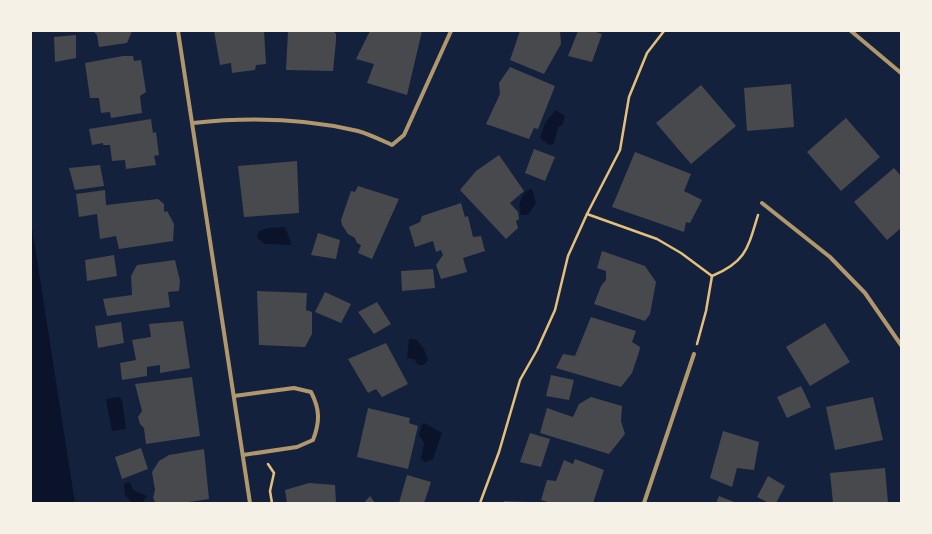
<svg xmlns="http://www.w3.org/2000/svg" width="932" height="534" font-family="Raleway,sans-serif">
	<rect width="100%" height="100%" fill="#14213d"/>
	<g fill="#0b132b">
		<polygon points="556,110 565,116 562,125 558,127 554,144 549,145 540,138 545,123"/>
		<path d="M532,189L536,203L528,215H521C517,206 521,191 532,189Z"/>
		<polygon points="31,221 75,503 31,503"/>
		<polygon points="285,227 292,245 265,244 257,238 259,231 268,228"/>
		<polygon points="409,339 416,339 424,349 428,360 424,365 418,365 414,359 407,358"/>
		<polygon points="119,397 122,400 126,429 112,431 106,399"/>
		<polygon points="424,423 442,433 433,459 425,462 421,459 424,443 419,435 422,424"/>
		<polygon points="130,482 133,490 147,496 142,503 132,503 125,495 124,484"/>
	</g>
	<g fill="#48494c">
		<polygon points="93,31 132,31 127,43 99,47 97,35"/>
		<polygon points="214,31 264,31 266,64 256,65 255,70 232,73 231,63 220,65"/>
		<polygon points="288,31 333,31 336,34 336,41 333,71 286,70"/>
		<polygon points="370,31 422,31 407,95 367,83 374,64 356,59"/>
		<polygon points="520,31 560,31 561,44 544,74 510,60"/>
		<polygon points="578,31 593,31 602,34 592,62 568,56"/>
		<polygon points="76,35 76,58 55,62 54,37"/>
		<polygon points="123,56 133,56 134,61 141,60 146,92 140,96 142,113 111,118 110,112 101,113 99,98 90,98 85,63"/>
		<polygon points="510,67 555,86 538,129 534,128 529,139 486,124 500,94 499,83"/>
		<polygon points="791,84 794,127 747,131 744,88"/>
		<polygon points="701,85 736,126 691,164 656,123"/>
		<polygon points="846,118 880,157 841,191 807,152"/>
		<polygon points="151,119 153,133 156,132 159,155 154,156 156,165 126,169 125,160 112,161 110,145 103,145 103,143 92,145 89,129"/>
		<polygon points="534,149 555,157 545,181 525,173"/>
		<polygon points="635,152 691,174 684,191 702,200 690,223 686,222 684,232 612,207"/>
		<polygon points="499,155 524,191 510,203 518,212 519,219 516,221 518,228 506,239 460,190 476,171"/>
		<polygon points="297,161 299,213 244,217 238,166"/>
		<polygon points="100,165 104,186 75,190 69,168"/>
		<polygon points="894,168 901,176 901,228 887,240 854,202"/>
		<polygon points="358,186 399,199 372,259 358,253 361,245 357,243 355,238 348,234 342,225 341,220 351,191 355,192"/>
		<polygon points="105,190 106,205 158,199 164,204 164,212 167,211 174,224 173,241 119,249 116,236 100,239 97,214 79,217 76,194"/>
		<polygon points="461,203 465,217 468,216 473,237 481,236 485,251 463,258 467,272 441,279 436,265 443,255 441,250 436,252 433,241 415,247 409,227 420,222 422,216"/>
		<polygon points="318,233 340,240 336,259 311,255"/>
		<polygon points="602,251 645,266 656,282 650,314 645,321 594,304 601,286 606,280 606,271 597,268"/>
		<polygon points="114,255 117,276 87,281 85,260"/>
		<polygon points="175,260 180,281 179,291 168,292 170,307 107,316 103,299 132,295 131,276 137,265"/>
		<polygon points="433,269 435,288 402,291 401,271"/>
		<polygon points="257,291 307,293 306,310 312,312 312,334 305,347 259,345"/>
		<polygon points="325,292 351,304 341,323 315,312"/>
		<polygon points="377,302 391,324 374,334 358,312"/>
		<polygon points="591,317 636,331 632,342 640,347 639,352 632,373 621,387 556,368 563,354 575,356"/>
		<polygon points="183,321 190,368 160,373 160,365 147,367 147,376 122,380 120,363 136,360 132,340 151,337 149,324"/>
		<polygon points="121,322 124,343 98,348 95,326"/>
		<polygon points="825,323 850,362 810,386 786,347"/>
		<polygon points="386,343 408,384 382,397 376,389 368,393 348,359"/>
		<polygon points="551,375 574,380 569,400 546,396"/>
		<polygon points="192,377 200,436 146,444 144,428 140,424 138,417 142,411 135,384"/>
		<polygon points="801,386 811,407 787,418 777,397"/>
		<polygon points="591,397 622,406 621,421 625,434 609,454 540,433 547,408 573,417 579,404"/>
		<polygon points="873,397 883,440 835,450 826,407"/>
		<polygon points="368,408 410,418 409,423 418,426 408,469 357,457"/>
		<polygon points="723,431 759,442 754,470 737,468 732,487 710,478"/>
		<polygon points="530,433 550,439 541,467 520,462"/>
		<polygon points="141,448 148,469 122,479 115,457"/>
		<polygon points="204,449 209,499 182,503 156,503 153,498 155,490 152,472 159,461 169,455"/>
		<polygon points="575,459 604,470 593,503 551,503 541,500 547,480 556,481 564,460 573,464"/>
		<polygon points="885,468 888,503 833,503 830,473"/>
		<polygon points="407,475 431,482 424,503 399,503"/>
		<polygon points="768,476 785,486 776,503 769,503 757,497"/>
		<polygon points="309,483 335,485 336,503 287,503 285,490"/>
		<polygon points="370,496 375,503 364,503"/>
		<polygon points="719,496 737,503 716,503"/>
		<polygon points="504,501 528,502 528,503 504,503"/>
	</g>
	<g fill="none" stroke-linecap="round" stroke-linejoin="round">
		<g stroke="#e5c07b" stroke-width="2.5">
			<polyline points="587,214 657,239 681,253 712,276"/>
			<path d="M712,276C746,262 748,248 758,215"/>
			<polyline points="697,344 706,311 712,276"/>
			<polyline points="268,464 274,473 270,491 272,503"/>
			<polyline points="480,503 499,452 520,380 537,350 555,310 568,256 587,214 620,150 629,97 647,53 664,31"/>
		</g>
		<g stroke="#b1986c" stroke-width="4">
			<polyline points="178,31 250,503"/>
			<polyline points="851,31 901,73"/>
			<path d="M193,123C249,117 303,118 358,131C369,134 381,140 392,145L404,135L451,31"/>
			<polyline points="762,203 830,257 865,293 901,345"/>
			<path d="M234,396L294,388L311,392C320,409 320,422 313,440L297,447L243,455"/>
			<polyline points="644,503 694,354"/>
		</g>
	</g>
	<rect width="932" height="534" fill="none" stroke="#f6f1e7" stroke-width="64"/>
</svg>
